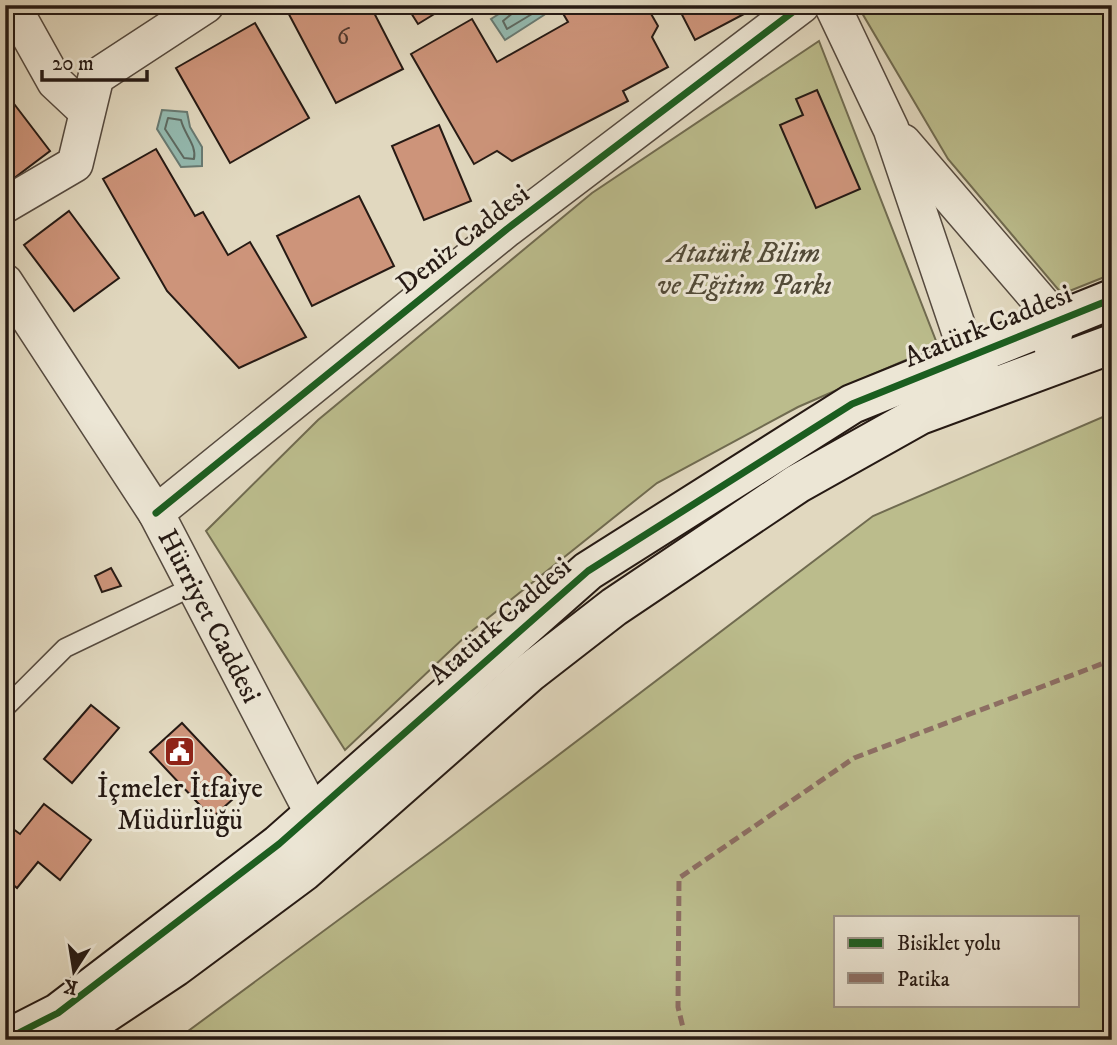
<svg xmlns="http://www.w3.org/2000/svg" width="1117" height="1045" font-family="'IM FELL DW Pica',serif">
	<rect width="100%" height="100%" fill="#e1d8bf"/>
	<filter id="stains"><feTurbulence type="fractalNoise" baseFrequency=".00286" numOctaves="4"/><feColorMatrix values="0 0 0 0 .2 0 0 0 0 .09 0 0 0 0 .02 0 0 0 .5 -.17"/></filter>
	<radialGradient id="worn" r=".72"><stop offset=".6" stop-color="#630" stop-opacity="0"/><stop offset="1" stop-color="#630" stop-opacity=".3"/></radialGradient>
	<g fill="#bbbc8c" stroke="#706b50" stroke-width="2" fill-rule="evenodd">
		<polygon points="876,5 1112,5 1112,274 1062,294 948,159 862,13"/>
		<polygon points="819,41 938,346 798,407 657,483 468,634 345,750 206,531 318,420 592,193"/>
		<path d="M1112,413V1040H176L444,842L873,516ZM835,917H1077V1005H835Z"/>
	</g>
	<g fill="#94bab0" stroke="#687a72" stroke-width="2">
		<polygon points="513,5 538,5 544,15 505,40 491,19"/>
		<polygon points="162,110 187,112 190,127 202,147 202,166 181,167 157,129"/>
	</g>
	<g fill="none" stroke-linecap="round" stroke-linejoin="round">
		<g stroke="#5d6a62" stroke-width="2">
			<polyline points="516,5 514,12 503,21 507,29 532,14 532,5"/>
			<path d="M168,118L181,120C184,134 197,145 194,159L184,158L165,129Z"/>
		</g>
	</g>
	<g fill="#cd947a" stroke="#261a14" stroke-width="2">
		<polygon points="284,5 370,5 403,69 336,103"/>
		<polygon points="406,5 449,5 418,24"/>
		<polygon points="558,5 646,5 658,26 652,37 668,67 623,91 628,101 512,161 497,151 474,164 411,54 472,19 497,62 568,22"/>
		<polygon points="677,5 761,5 695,40"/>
		<polygon points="255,23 309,118 230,163 176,68"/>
		<polygon points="817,90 860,189 816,208 780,125 803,115 796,99"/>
		<polygon points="5,92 50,151 5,185"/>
		<polygon points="439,125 471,201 424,220 392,146"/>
		<polygon points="156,149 195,216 203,212 228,255 250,242 306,337 239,368 167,291 103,179"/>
		<polygon points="359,196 394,266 312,306 277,236"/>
		<polygon points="69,211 119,278 74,311 24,245"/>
		<polygon points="111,568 121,586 102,592 95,576"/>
		<polygon points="91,705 119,728 72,783 44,759"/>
		<polygon points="182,723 244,789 212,818 150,752"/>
		<polygon points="44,804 91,840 60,880 38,862 17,888 5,878 5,823 20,834"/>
	</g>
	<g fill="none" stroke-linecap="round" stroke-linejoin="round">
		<defs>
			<polyline id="lane" points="5,708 65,648 194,586"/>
			<g id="street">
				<polyline points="12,5 55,82 87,112"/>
				<polyline points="832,5 891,129 968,357 986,379"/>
				<polyline points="903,142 1057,321 1052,347"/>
				<polyline points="5,205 75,164 96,77 206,5"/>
				<path id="s1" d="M5,282L156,513L313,814"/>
				<polyline points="156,513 507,229 802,5"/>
			</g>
			<g id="secondary">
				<polyline points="5,1040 58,1013 279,844 588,571 852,404 1112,299"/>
				<polyline points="65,1040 175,967 303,872 529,673 614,607 797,484 920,415 1112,344"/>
			</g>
		</defs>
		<use href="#lane" stroke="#554a3f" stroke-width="21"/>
		<use href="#street" stroke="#554a3f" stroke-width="38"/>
		<use href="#secondary" stroke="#261a14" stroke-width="42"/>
		<use href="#lane" stroke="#ece6d5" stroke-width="18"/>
		<use href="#street" stroke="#ece6d5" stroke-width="35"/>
		<use href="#secondary" stroke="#ece6d5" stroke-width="38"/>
		<polyline stroke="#8d6e63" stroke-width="5" stroke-dasharray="10 5" stroke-linecap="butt" points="686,1040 678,1007 679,878 854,758 1112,660"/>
		<defs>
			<g id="cycleway">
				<polyline points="156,513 507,229 802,5"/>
				<polyline points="5,1040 58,1013 279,844 588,571 852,404 1112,299"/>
			</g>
		</defs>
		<use href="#cycleway" stroke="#ece6d5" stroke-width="11"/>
		<use href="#cycleway" stroke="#1b5e20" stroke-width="7"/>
	</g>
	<defs>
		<symbol id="civic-square" viewBox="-11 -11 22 22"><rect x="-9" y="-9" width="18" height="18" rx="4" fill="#8f2418" stroke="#ece6d5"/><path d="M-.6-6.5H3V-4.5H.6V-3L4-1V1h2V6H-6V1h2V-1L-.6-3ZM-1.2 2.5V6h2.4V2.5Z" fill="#fff"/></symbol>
	</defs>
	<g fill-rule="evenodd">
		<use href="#civic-square" x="162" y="734" width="35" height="35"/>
	</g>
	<g text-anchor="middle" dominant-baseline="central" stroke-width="6" stroke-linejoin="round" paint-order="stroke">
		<g font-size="24" fill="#50382e">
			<text x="343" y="37">6</text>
		</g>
		<g font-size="28" fill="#261a14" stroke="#ece6d5">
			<text transform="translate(463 239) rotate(-38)">Deniz Caddesi</text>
			<text transform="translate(988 326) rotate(-22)">Atatürk Caddesi</text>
			<text stroke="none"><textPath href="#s1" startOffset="392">Hürriyet Caddesi</textPath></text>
			<text transform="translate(500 621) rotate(-41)">Atatürk Caddesi</text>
		</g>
		<g font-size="28" font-style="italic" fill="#534b38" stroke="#ece6d5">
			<text x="744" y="253">Atatürk Bilim<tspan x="744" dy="32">ve Eğitim Parkı</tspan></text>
		</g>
		<g font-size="28" fill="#261a14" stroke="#ece6d5">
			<text x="180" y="788">İçmeler İtfaiye<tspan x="180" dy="32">Müdürlüğü</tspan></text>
		</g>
	</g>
	<rect width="1117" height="1045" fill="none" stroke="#e1d8bf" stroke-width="28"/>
	<rect x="7" y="7" width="1103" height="1031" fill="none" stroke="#261a14" stroke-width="3.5"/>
	<rect x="14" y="14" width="1089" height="1017" fill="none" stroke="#261a14" stroke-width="2"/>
	<rect x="834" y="916" width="245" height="91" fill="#ece6d5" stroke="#9d9488" stroke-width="2"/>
	<rect x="848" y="938" width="35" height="10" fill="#1b5e20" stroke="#9d9488" stroke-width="2"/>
	<text x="897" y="950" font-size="21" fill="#261a14">Bisiklet yolu</text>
	<rect x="848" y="973" width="35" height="10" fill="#8d6e63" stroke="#9d9488" stroke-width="2"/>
	<text x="897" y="986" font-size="21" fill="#261a14">Patika</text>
	<g transform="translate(74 971) rotate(192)" stroke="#ece6d5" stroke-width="5" paint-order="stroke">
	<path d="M0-5L12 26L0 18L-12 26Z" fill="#261a14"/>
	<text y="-10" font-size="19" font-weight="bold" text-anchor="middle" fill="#261a14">K</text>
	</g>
	<path d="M42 70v10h105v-10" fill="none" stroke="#261a14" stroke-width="3.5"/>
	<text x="52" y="70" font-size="21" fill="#261a14" stroke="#ece6d5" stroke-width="5" paint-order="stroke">20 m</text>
	<rect width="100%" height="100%" filter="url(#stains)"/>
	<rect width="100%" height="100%" fill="url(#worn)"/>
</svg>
